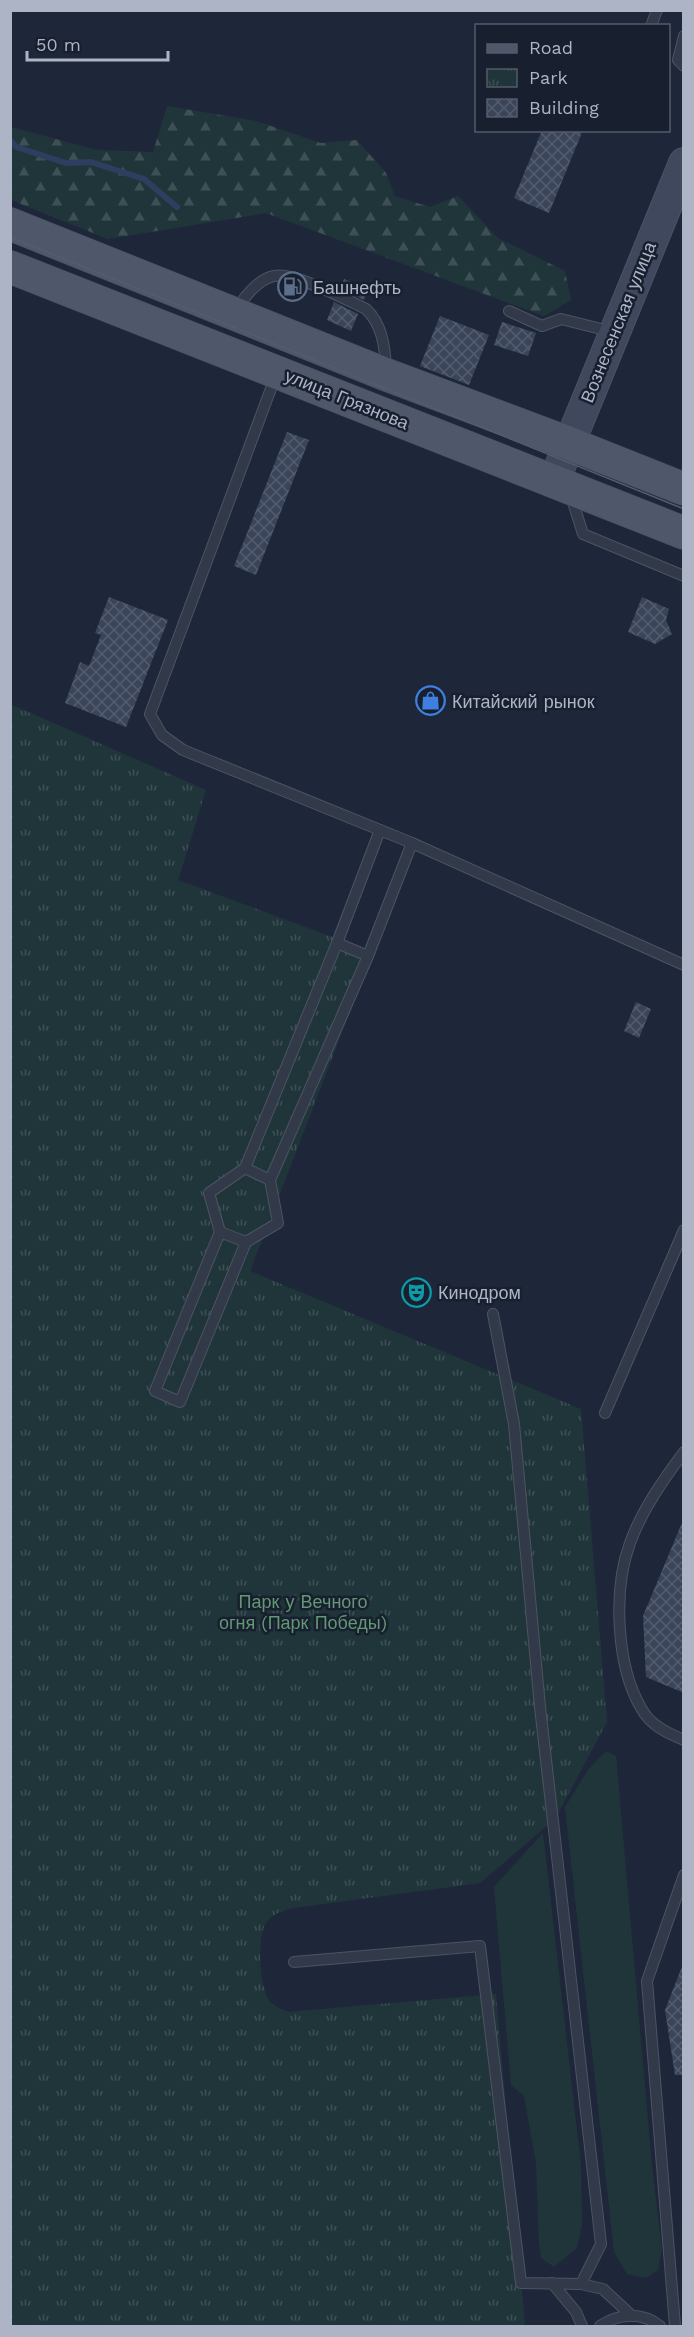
<svg xmlns="http://www.w3.org/2000/svg" width="694" height="2337" font-family="'Work Sans',sans-serif">
	<defs>
		<pattern id="forest-firs" width="22" height="20" patternUnits="userSpaceOnUse" patternTransform="scale(1.5)"><rect width="22" height="20" fill="#20353a"/><path d="M5 1l3.5 6h-7zM16 11l3.5 6h-7z" fill="#3e5055"/></pattern>
		<pattern id="park-tufts" width="24" height="20" patternUnits="userSpaceOnUse" patternTransform="scale(1.5)"><rect width="24" height="20" fill="#20353a"/><path d="M3 7l-1-3M5 7V3M7 7l1-3M15 17l-1-3M17 17v-4M19 17l1-3" fill="none" stroke="#3e5055"/></pattern>
		<pattern id="building-cross-hatch" width="8" height="8" patternUnits="userSpaceOnUse" patternTransform="scale(1.5)"><rect width="8" height="8" fill="#3a4559"/><path d="M0 0l8 8M0 8l8-8" fill="none" stroke="#545d6f"/></pattern>
	</defs>
	<rect width="100%" height="100%" fill="#1e2739"/>
	<g fill="#20353a">
		<polygon points="606,1751 616,1756 652,2166 662,2249 658,2270 646,2278 627,2274 614,2252 565,1807 588,1770"/>
		<polygon points="543,1833 581,2165 582,2224 577,2248 554,2267 541,2258 539,2242 536,2163 524,2096 511,2085 494,1887"/>
	</g>
	<polygon fill="url(#forest-firs)" points="167,106 256,121 321,143 357,140 386,173 395,196 430,207 458,196 498,238 565,271 571,300 544,316 266,213 108,239 11,200 11,127 97,150 153,152"/>
	<path fill="url(#park-tufts)" d="M10,704L206,790L178,880L373,952L250,1271L581,1409L607,1722L555,1819L480,1883L293,1908C282,1911 273,1913 266,1923C256,1938 259,1991 272,2004C276,2007 284,2010 289,2012L496,1994L525,2326H11Z"/>
	<g fill="none" stroke-linecap="round" stroke-linejoin="round">
		<polyline stroke="#2e3e60" stroke-width="6" points="10,140 16,147 66,163 91,162 144,179 177,207"/>
	</g>
	<g fill="url(#building-cross-hatch)">
		<polygon points="542,130 583,130 549,213 514,198"/>
		<polygon points="344,279 369,289 364,300 340,288"/>
		<polygon points="334,302 358,314 351,331 327,320"/>
		<polygon points="440,316 489,335 469,385 420,366"/>
		<polygon points="502,322 536,333 528,356 494,345"/>
		<polygon points="287,432 309,440 256,575 234,566"/>
		<polygon points="109,597 168,620 126,727 65,703 80,662 89,666 101,635 95,633"/>
		<polygon points="642,597 669,609 666,620 672,634 655,644 628,632"/>
		<polygon points="636,1002 651,1009 639,1038 624,1031"/>
		<polygon points="684,1518 684,1693 646,1677 643,1616"/>
		<polygon points="683,1964 684,2075 675,2075 665,2010"/>
	</g>
	<g fill="none" stroke-linecap="round" stroke-linejoin="round">
		<defs>
			<g id="lane">
				<polyline points="651,26 657,10"/>
				<polyline points="684,36 678,60 684,66"/>
				<path d="M236,309C245,297 258,279 274,276C293,271 347,300 366,309C382,324 385,347 386,368"/>
				<polyline points="509,311 542,326 561,319 613,332"/>
				<polyline points="276,375 150,714 162,735 183,750 412,843 684,965"/>
				<polyline points="571,496 583,534 684,576"/>
				<polyline points="380,830 337,943 245,1168 209,1193 220,1232 155,1391 180,1402 246,1242 278,1223 270,1180 368,956 412,843"/>
				<polyline points="337,943 368,956"/>
				<polyline points="245,1168 270,1180"/>
				<polyline points="220,1232 246,1242"/>
				<polyline points="493,1314 514,1424 540,1707 601,2244 581,2284"/>
				<polyline points="605,1413 684,1230"/>
				<path d="M684,1452C663,1480 642,1510 630,1543C613,1589 616,1665 641,1708C650,1725 667,1733 684,1740"/>
				<polyline points="294,1962 480,1946 521,2283 581,2284 603,2289 632,2316"/>
				<polyline points="552,2283 576,2312 582,2326"/>
				<path d="M600,2326C619,2313 642,2312 660,2326"/>
				<polyline points="675,2326 647,1981 684,1875"/>
			</g>
			<polyline id="secondary" points="554,481 684,163"/>
			<g id="primary">
				<polyline points="10,224 387,375 568,443 684,489"/>
				<polyline points="10,267 684,533"/>
			</g>
		</defs>
		<use href="#lane" stroke="#4c5464" stroke-width="12"/>
		<use href="#secondary" stroke="#4c5464" stroke-width="32"/>
		<use href="#primary" stroke="#3b4353" stroke-width="34"/>
		<use href="#lane" stroke="#323949" stroke-width="10"/>
		<use href="#secondary" stroke="#3f485d" stroke-width="30"/>
		<use href="#primary" stroke="#4f586a" stroke-width="33"/>
		<polyline stroke="#535d71" stroke-width="1.5" points="10,237 684,509"/>
	</g>
	<defs>
		<symbol id="fuel-ring" viewBox="-11 -11 22 22"><circle r="9.5" fill="#181f2e" stroke="#5c6f8a" stroke-width="1.5"/><path d="M-5.5-6h7V0h2V4h1.3V-2.5L3-4.5l.8-.8L6-3V5H2.5V1h-1V6h-7ZM-4.2-4.7v3.2H.2V-4.7Z" fill="#5c6f8a"/></symbol>
		<symbol id="shop-ring" viewBox="-11 -11 22 22"><circle r="9.5" fill="#181f2e" stroke="#3f7fe0" stroke-width="1.5"/><path d="M-5-2.5h2.3a2.7 3.5 0 0 1 5.4 0H5L5.5 6h-11ZM-1.5-2.5h3a1.5 2.3 0 0 0-3 0Z" fill="#3f7fe0"/></symbol>
		<symbol id="theatre-ring" viewBox="-11 -11 22 22"><circle r="9.5" fill="#181f2e" stroke="#0f9aa8" stroke-width="1.5"/><path d="M-5-5.5Q0-4 5-5.5V0Q5 5 0 6Q-5 5-5 0ZM-3.3-2.5H-1v1.5H-3.3ZM1-2.5H3.3v1.5H1ZM-2.8 1Q0 5.5 2.8 1Z" fill="#0f9aa8"/></symbol>
	</defs>
	<g fill-rule="evenodd">
		<use href="#fuel-ring" x="276" y="270" width="33" height="33"/>
		<use href="#shop-ring" x="414" y="684" width="33" height="33"/>
		<use href="#theatre-ring" x="400" y="1276" width="33" height="33"/>
	</g>
	<g text-anchor="middle" dominant-baseline="central" stroke-width="5" stroke-linejoin="round" paint-order="stroke">
		<g font-size="18" fill="#acb4c6" stroke="#181f2e" text-anchor="start">
			<text x="313" y="287">Башнефть</text>
			<text x="452" y="701">Китайский рынок</text>
			<text x="438" y="1292">Кинодром</text>
		</g>
		<g font-size="18" fill="#acb4c6" stroke="#181f2e">
			<text transform="translate(618 322) rotate(-68)">Вознесенская улица</text>
			<text transform="translate(347 399) rotate(22)">улица Грязнова</text>
		</g>
		<g font-size="18" fill="#629873" stroke="#181f2e">
			<text x="303" y="1601">Парк у Вечного<tspan x="303" dy="21">огня (Парк Победы)</tspan></text>
		</g>
	</g>
	<rect width="694" height="2337" fill="none" stroke="#acb4c6" stroke-width="24"/>
	<rect x="475" y="24" width="195" height="108" fill="#181f2e" stroke="#535b6b" stroke-width="1.5"/>
	<rect x="487" y="44" width="30" height="9" fill="#4f586a" stroke="#535b6b" stroke-width="1.5"/>
	<text x="529" y="54" font-size="18" fill="#acb4c6">Road</text>
	<rect x="487" y="69" width="30" height="18" fill="url(#park-tufts)" stroke="#535b6b" stroke-width="1.5"/>
	<text x="529" y="84" font-size="18" fill="#acb4c6">Park</text>
	<rect x="487" y="99" width="30" height="18" fill="url(#building-cross-hatch)" stroke="#535b6b" stroke-width="1.5"/>
	<text x="529" y="114" font-size="18" fill="#acb4c6">Building</text>
	<path d="M27 51v9h141v-9" fill="none" stroke="#acb4c6" stroke-width="3"/>
	<text x="36" y="51" font-size="18" fill="#acb4c6" stroke="#181f2e" stroke-width="4.5" paint-order="stroke">50 m</text>
</svg>
